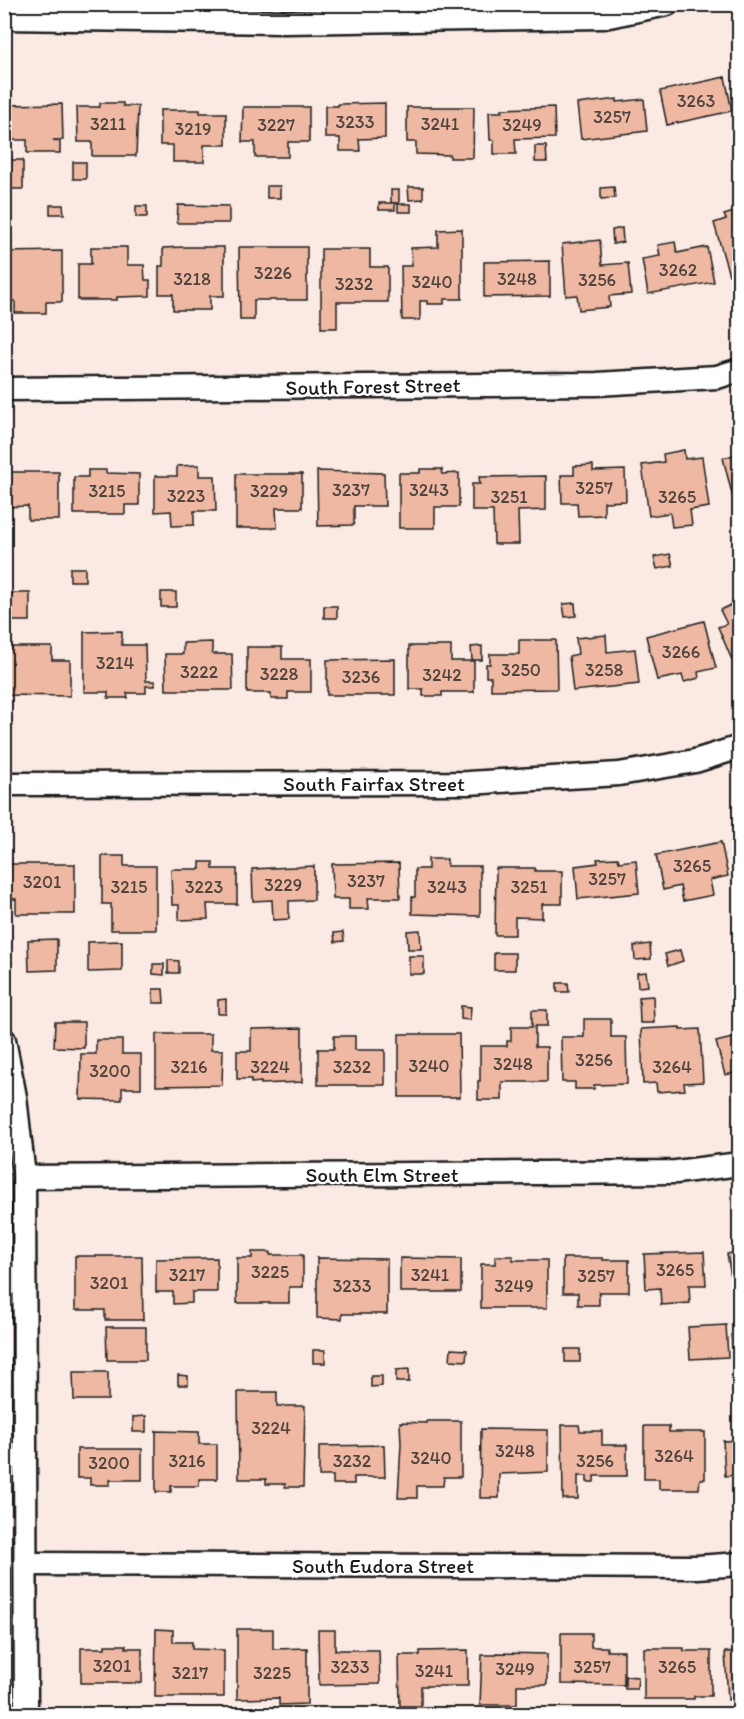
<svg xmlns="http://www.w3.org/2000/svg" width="744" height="1719" font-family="Itim,sans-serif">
	<rect width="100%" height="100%" fill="#faeae3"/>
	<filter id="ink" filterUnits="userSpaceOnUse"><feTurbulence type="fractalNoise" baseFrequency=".0167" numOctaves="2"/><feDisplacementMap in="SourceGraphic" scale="12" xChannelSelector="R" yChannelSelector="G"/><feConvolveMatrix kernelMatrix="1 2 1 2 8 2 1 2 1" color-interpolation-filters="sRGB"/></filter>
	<g filter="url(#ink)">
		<g fill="#eeb8a2" stroke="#1c1c1c" stroke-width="1.5">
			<polygon points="725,77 732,111 667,125 660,91"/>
			<polygon points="617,99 617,102 644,99 647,131 581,139 577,104"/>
			<polygon points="100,103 123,103 123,106 138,106 136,156 92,156 92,142 78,142 77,107 100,107"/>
			<polygon points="385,103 385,138 359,139 360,151 340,151 340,138 325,138 325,106 338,106 338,104"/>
			<polygon points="62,104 63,140 53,140 60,141 60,153 27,153 27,140 4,140 4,105"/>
			<polygon points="243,107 309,107 309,142 288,142 288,157 255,157 255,142 242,142"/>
			<polygon points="407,107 474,107 473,158 450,158 450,155 416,154 416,142 407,142"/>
			<polygon points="554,107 555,138 515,139 516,154 494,154 494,140 490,140 489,112 502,112 502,109"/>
			<polygon points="160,110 200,110 200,113 226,113 226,145 204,145 204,162 173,162 173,145 160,145"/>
			<polygon points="535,146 546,146 547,162 535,162"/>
			<rect x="4" y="160" width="19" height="29"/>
			<rect x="73" y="162" width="13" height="17"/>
			<rect x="267" y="186" width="13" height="12"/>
			<polygon points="408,187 423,187 423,199 409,200"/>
			<polygon points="614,187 615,198 601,199 601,188"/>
			<rect x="391" y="190" width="8" height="13"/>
			<rect x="379" y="203" width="16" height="7"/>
			<rect x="398" y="204" width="13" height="8"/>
			<polygon points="50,205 63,205 64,214 50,214"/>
			<polygon points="178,205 229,206 229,223 177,223"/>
			<rect x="136" y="206" width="11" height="11"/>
			<polygon points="740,210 740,272 729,275 714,223 726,219 724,215"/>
			<polygon points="622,228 623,242 613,244 612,230"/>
			<polygon points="462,229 462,299 444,299 444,304 427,304 427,301 420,301 420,320 402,320 401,266 412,266 411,248 438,247 438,230"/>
			<polygon points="600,240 602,265 628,263 631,294 609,296 610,307 579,310 577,295 566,296 562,244"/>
			<polygon points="675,242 677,253 707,247 714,282 648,294 642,259 660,256 658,245"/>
			<polygon points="91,247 127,247 127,265 144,265 145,280 150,280 150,296 117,297 117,300 78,300 78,264 91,264"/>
			<polygon points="183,247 224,247 224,296 210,296 210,310 173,310 173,294 159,294 159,266 163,266 163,248"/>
			<polygon points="239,247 307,247 307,300 254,300 254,320 240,320"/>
			<polygon points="321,249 370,249 370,267 388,267 388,302 337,302 337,328 321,328"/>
			<polygon points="62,251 62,302 46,302 46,313 15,313 15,301 4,301 4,252"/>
			<polygon points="550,261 550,296 484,297 484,262"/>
			<polygon points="684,450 685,459 702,457 709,507 690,510 692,525 672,527 670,513 649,516 642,465 664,462 663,454"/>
			<polygon points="740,451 740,505 735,506 723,458 737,454 736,452"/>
			<polygon points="199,465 199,476 215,476 216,511 194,511 194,525 172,526 171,511 155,512 155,476 177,476 177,466"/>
			<polygon points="593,465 593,471 625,470 626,501 604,502 604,515 578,516 577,503 562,503 561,475 574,475 574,466"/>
			<polygon points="420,469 442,469 442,474 459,473 459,507 435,507 435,528 399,528 399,473 420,473"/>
			<polygon points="88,470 106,470 106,473 139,474 139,505 125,505 125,514 74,514 74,477 88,477"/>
			<polygon points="317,471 384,473 385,506 354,506 354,525 318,526"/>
			<polygon points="4,472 59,472 59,520 28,520 28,506 4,507"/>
			<polygon points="236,474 302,474 302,508 276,508 277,528 236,528"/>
			<polygon points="546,476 546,510 518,511 519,544 494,544 493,511 472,511 472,484 480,484 479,477"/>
			<polygon points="670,554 673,566 657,569 654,557"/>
			<rect x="70" y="568" width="15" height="13"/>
			<rect x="161" y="592" width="15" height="15"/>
			<rect x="4" y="593" width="26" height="28"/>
			<polygon points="740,601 740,657 732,660 718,627 727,624 720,610"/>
			<polygon points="575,603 576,616 565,617 563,604"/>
			<rect x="324" y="606" width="13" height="12"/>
			<polygon points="704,621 716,668 698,672 699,678 684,682 682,675 657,680 646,636"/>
			<polygon points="122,631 122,645 145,645 146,681 155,681 155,686 146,686 146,693 127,693 128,698 108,698 108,692 84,692 84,632"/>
			<polygon points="606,635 607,652 635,649 639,684 573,691 569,656 578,654 576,638"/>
			<polygon points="519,640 556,640 557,689 491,690 491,677 486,677 486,664 490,664 490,654 519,654"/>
			<polygon points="212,642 212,654 232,654 233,690 166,690 165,654 183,654 183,643"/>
			<polygon points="409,646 451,646 451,661 474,661 474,692 442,692 442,696 423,696 423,689 409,689"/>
			<polygon points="482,646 482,660 472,660 471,647"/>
			<polygon points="5,647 52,647 52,660 70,660 70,696 4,695"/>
			<polygon points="247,647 282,647 282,659 311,659 311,692 288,692 288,699 271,699 271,693 247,693"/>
			<polygon points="395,659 395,695 327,695 327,660"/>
			<polygon points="721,842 728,876 710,880 713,895 683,901 680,886 663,890 656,855"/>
			<polygon points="102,856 124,856 124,866 156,866 156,930 111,930 111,904 102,904"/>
			<polygon points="618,858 619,862 636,860 639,893 578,899 575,866 598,863 597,859"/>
			<polygon points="428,859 447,859 447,866 480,866 480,916 412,914 412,897 415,897 415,869 428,869"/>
			<polygon points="200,862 213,862 213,869 237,869 237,904 207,904 208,919 179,920 179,905 172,905 171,869 200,869"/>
			<polygon points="399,863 400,898 368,898 369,909 349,909 349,899 333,899 332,864"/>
			<polygon points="9,864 75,864 75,914 16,914 16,899 9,899"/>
			<polygon points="314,866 314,900 289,901 289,919 273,920 272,900 253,901 252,869"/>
			<polygon points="496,868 535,868 535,871 562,871 562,904 542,904 542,918 515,917 515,935 495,935"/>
			<polygon points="420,930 421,949 408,949 407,931"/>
			<polygon points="343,932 344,941 335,942 334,933"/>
			<polygon points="57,939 57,970 29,971 28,940"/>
			<polygon points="122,941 122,971 88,972 88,942"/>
			<polygon points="650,944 651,959 635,960 634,946"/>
			<polygon points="680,950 683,961 668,966 665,954"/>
			<rect x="494" y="953" width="21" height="17"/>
			<rect x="409" y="956" width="15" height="18"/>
			<polygon points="168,960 179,961 179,973 168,973"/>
			<polygon points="153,964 164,964 164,975 153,974"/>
			<polygon points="646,972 648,986 638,987 637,973"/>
			<polygon points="557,983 568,983 569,992 557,992"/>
			<polygon points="153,989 163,989 164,1003 153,1003"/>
			<polygon points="653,996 654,1023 640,1023 639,997"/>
			<polygon points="226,999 226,1014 218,1014 218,1000"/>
			<polygon points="461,1006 471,1007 470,1020 461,1019"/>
			<polygon points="532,1010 547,1010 547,1026 535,1026 535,1047 547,1047 547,1082 502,1082 502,1100 478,1100 478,1081 480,1081 480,1046 507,1046 507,1041 511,1041 511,1027 532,1027"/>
			<polygon points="584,1019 611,1019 611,1037 626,1037 627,1084 594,1085 594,1089 575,1089 575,1082 562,1082 561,1037 584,1037"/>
			<polygon points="55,1022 84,1022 84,1048 54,1047"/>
			<polygon points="680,1027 680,1030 700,1029 703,1082 684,1083 685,1090 657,1092 656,1083 643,1084 641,1029"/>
			<polygon points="302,1028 302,1082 261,1084 261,1082 251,1083 251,1079 237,1079 237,1051 251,1051 251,1029"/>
			<polygon points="156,1034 211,1034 211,1050 223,1050 222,1085 156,1086"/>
			<polygon points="399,1034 459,1034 460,1097 399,1097"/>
			<polygon points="334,1036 355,1036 355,1050 385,1050 385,1085 318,1085 318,1049 334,1049"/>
			<polygon points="740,1036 740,1072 725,1075 716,1042"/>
			<polygon points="96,1040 122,1040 122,1054 141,1054 141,1088 122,1088 122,1100 80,1099 81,1054 96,1054"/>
			<polygon points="740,1251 740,1280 732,1282 727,1254"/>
			<polygon points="252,1252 270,1252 270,1255 303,1255 303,1287 289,1287 289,1303 237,1303 237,1258 252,1258"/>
			<polygon points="704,1252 706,1285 689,1285 690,1303 661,1305 660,1288 646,1289 644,1254"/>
			<polygon points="75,1256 142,1256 143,1320 105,1320 105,1310 75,1310"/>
			<polygon points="495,1256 513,1256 513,1260 547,1260 547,1308 481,1308 481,1264 495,1264"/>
			<polygon points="217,1258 217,1292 192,1292 192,1303 173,1304 173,1292 156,1292 156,1259"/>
			<polygon points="317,1258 387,1259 387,1314 342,1314 342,1319 317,1318"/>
			<polygon points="400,1258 461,1259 461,1292 400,1292"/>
			<polygon points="563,1258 603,1258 603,1260 629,1260 629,1292 599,1292 599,1305 578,1305 578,1293 563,1293"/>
			<polygon points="726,1325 728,1357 690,1359 688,1327"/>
			<polygon points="106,1327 146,1327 146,1360 107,1360"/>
			<polygon points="740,1334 740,1355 734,1356 731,1335"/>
			<polygon points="451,1349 467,1350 466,1361 450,1360"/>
			<rect x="565" y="1349" width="15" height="13"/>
			<rect x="313" y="1350" width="12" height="13"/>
			<polygon points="409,1369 409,1382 396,1382 396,1370"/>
			<polygon points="73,1372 108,1372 108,1400 74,1400"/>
			<polygon points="178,1375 188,1376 188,1385 178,1385"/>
			<polygon points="371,1376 382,1376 382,1386 371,1387"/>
			<polygon points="238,1392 277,1392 277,1406 305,1406 303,1487 285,1487 285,1484 266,1484 266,1479 239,1479"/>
			<polygon points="146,1416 146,1432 133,1432 133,1417"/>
			<polygon points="427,1421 461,1421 461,1477 444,1477 443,1486 417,1486 417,1498 398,1498 401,1444 400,1422 427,1423"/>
			<polygon points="562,1425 579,1425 580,1431 602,1431 602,1445 627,1445 627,1476 594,1476 594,1482 587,1482 587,1476 578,1476 578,1499 563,1499"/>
			<polygon points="644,1426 669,1426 669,1432 705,1432 705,1479 700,1479 699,1489 659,1489 659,1479 644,1479"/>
			<polygon points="481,1429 548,1430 548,1472 499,1474 499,1498 480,1498"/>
			<polygon points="156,1431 199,1432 199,1444 217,1444 217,1479 199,1479 199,1486 171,1486 171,1492 156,1492"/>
			<polygon points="740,1440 740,1475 725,1476 723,1441"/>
			<polygon points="384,1445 385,1477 354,1477 354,1484 333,1484 333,1476 319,1476 319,1446"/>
			<polygon points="77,1449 142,1449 142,1480 110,1480 110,1485 90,1485 90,1478 77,1478"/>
			<polygon points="156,1629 173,1630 173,1642 192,1642 192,1649 224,1650 224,1697 155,1697"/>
			<polygon points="237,1629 273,1629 273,1649 307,1648 307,1704 279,1705 279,1698 237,1699"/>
			<polygon points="318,1630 335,1630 335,1650 379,1650 380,1684 319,1685"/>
			<polygon points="561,1633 591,1633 591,1647 607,1647 607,1651 624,1651 624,1685 561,1684"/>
			<polygon points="738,1644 740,1644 740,1700 728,1700 725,1652 739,1652"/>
			<polygon points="105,1645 126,1645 126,1648 142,1648 142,1683 81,1683 81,1648 105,1648"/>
			<polygon points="644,1648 684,1648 684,1651 711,1651 711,1696 694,1696 694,1699 644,1699"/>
			<polygon points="468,1650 468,1686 421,1686 421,1706 400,1706 399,1655 420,1655 420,1651"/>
			<polygon points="496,1653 547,1654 547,1685 517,1685 517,1705 480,1705 482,1655 496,1655"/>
			<polygon points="625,1676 638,1677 637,1689 625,1689"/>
		</g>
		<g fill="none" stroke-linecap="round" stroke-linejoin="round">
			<defs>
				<g id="street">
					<polyline points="4,18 285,22 604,17 667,4"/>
					<polyline points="4,389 597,384 717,377 740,370"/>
					<polyline points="4,784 468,783 619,774 695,761 740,747"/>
					<polyline points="4,1040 15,1097 24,1177 26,1714"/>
					<polyline points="24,1177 676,1172 740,1164"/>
					<polyline points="26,1564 697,1567 740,1564"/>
				</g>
			</defs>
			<use href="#street" stroke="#1c1c1c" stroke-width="27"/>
			<use href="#street" stroke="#fff" stroke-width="22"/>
		</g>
	</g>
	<g text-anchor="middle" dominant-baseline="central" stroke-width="4.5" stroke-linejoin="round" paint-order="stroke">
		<g font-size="18" fill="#50433e">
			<text x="696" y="101">3263</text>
			<text x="612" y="117">3257</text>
			<text x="355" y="122">3233</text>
			<text x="108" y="124">3211</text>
			<text x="440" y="124">3241</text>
			<text x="276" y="125">3227</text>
			<text x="522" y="125">3249</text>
			<text x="193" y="129">3219</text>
			<text x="678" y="270">3262</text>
			<text x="273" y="273">3226</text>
			<text x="192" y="279">3218</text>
			<text x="517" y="279">3248</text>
			<text x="597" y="280">3256</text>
			<text x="432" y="282">3240</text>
			<text x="354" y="284">3232</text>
			<text x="594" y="488">3257</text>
			<text x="351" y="490">3237</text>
			<text x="429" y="490">3243</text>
			<text x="107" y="491">3215</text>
			<text x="269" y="491">3229</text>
			<text x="186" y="496">3223</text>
			<text x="509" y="497">3251</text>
			<text x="677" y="497">3265</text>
			<text x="681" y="652">3266</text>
			<text x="115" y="663">3214</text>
			<text x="521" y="670">3250</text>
			<text x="604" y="670">3258</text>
			<text x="199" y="672">3222</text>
			<text x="279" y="674">3228</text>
			<text x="442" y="675">3242</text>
			<text x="361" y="677">3236</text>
			<text x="692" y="866">3265</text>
			<text x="607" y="879">3257</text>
			<text x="366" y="881">3237</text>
			<text x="42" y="882">3201</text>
			<text x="283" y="885">3229</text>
			<text x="129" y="887">3215</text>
			<text x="204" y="887">3223</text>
			<text x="447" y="887">3243</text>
			<text x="529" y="887">3251</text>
			<text x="594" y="1060">3256</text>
			<text x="513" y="1064">3248</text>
			<text x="429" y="1066">3240</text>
			<text x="189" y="1067">3216</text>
			<text x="270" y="1067">3224</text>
			<text x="352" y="1067">3232</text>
			<text x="672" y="1067">3264</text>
			<text x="110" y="1071">3200</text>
			<text x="675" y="1270">3265</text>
			<text x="270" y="1272">3225</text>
			<text x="187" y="1275">3217</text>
			<text x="430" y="1275">3241</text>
			<text x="596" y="1276">3257</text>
			<text x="109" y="1283">3201</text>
			<text x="352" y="1286">3233</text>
			<text x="514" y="1286">3249</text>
			<text x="271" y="1428">3224</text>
			<text x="515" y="1451">3248</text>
			<text x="674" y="1456">3264</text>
			<text x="431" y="1458">3240</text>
			<text x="187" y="1461">3216</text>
			<text x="352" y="1461">3232</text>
			<text x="595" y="1461">3256</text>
			<text x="109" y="1463">3200</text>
			<text x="112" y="1666">3201</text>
			<text x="350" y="1667">3233</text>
			<text x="592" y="1667">3257</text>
			<text x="677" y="1667">3265</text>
			<text x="515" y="1669">3249</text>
			<text x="434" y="1671">3241</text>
			<text x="190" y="1673">3217</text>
			<text x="272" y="1673">3225</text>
		</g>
		<g font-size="21" fill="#1c1c1c" stroke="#fff">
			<text transform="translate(373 386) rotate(-1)">South Forest Street</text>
			<text x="374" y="783">South Fairfax Street</text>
			<text x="382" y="1174">South Elm Street</text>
			<text x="383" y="1565">South Eudora Street</text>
		</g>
	</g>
	<rect width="744" height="1719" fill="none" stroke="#fff" stroke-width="24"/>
	<rect x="12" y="12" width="720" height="1695" fill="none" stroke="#1c1c1c" stroke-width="2" filter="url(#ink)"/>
</svg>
